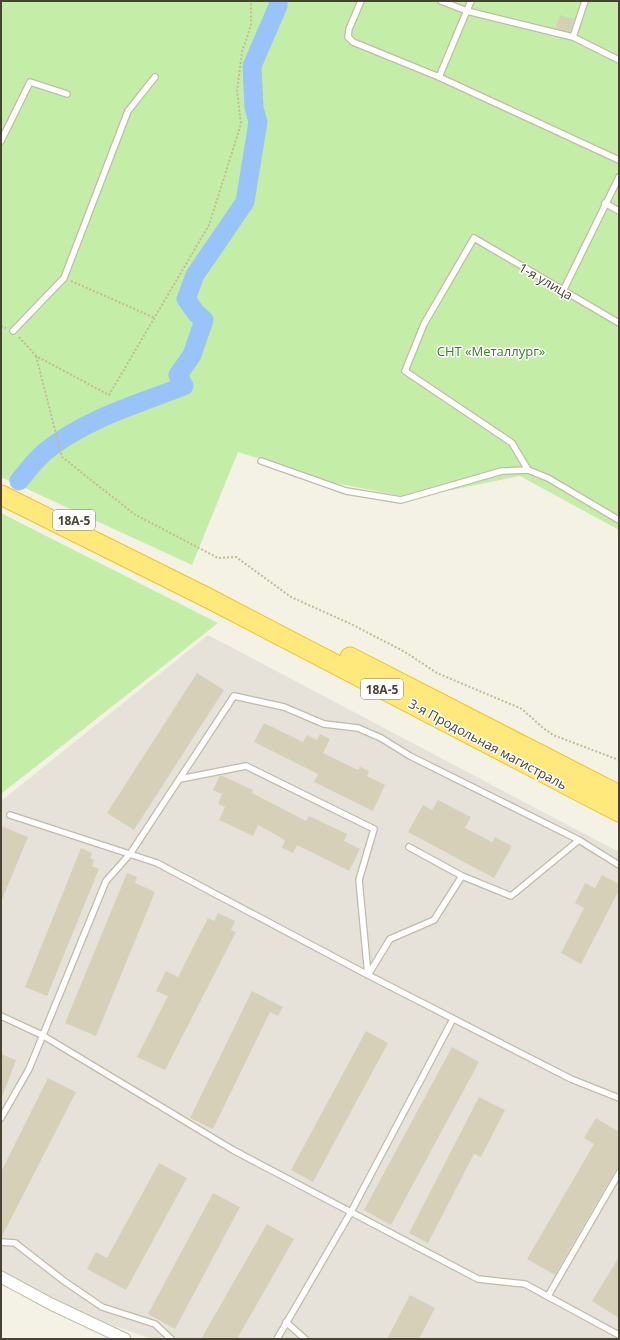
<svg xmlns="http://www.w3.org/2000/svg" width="620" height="1340" font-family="'Open Sans',sans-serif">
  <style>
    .industrial { fill: #e6e2d9 }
    .green { fill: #c4eea8 }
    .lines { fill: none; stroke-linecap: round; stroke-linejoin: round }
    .river { stroke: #99c4f9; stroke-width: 19 }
    .building { fill: #d7d0b8 }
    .service-casing { stroke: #c1bba6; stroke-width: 8 }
    .minor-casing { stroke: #c1bba6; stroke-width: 13 }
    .trunk-casing { stroke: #efc223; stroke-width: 21 }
    .path { stroke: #c4ba95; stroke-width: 2; stroke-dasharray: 2 2; stroke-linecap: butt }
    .service { stroke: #fff; stroke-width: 5.5 }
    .minor { stroke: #fff; stroke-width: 11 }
    .trunk { stroke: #ffe97c; stroke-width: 19 }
    .labels { text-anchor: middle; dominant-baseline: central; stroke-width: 3; stroke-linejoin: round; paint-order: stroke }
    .shield { fill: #fff; stroke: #7e7b70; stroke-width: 1 }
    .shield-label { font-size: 12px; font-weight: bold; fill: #474233 }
    .street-label { font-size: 13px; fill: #474233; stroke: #fff }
    .park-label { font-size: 13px; fill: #368020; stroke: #fff }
  </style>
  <rect width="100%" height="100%" fill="#f4f2e4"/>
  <path class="industrial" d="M208 635 619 852V1339H152L92 1318 1 1270V801Z"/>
  <path class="green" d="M1 1H619V530L520 476 412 498 335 483 238 452 192 565 1 477Z
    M1 513 218 623 1 794Z"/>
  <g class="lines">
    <path class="river" d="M19 481C27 471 36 459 46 451 85 419 138 404 184 386L178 375 192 355 204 320 196 313 186 299 195 275 245 202 258 122 254 108 252 66 278 6V1"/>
  </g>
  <path class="building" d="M560 15 574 19 570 32 556 28Z
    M197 673 224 690 134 830 107 813Z
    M264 723 303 742 307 735 317 740 320 734 330 739 323 753 358 770 360 767 369 771 367 776 385 785 373 811 314 782 318 774 254 742Z
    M220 775 253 790 252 793 306 821 309 816 347 834 344 841 360 849 349 871 297 845 293 853 282 848 285 840 258 825 253 836 219 820 225 807 218 804 222 794 213 790Z
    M438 800 471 817 465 828 492 842 495 837 512 846 494 878 408 832 423 805 432 810Z
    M1 826 28 837 1 902Z
    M81 848 92 853 90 858 94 860 92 866 99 869 47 996 25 987Z
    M127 873 137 877 135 883 155 892 96 1036 65 1023Z
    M602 875 619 884V890L581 964 561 953 584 908 575 903 585 883 595 888Z
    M218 913 235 921 231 930 236 932 165 1070 137 1057 168 996 156 991 166 971 178 977 208 918 214 921Z
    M252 991 283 1007 278 1016 270 1012 213 1129 190 1118Z
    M366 1031 388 1043 313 1182 291 1170Z
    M452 1047 479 1062 391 1225 364 1210Z
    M1 1054 16 1060 2 1097 1 1096Z
    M48 1078 76 1092 1 1238V1172Z
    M479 1097 505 1110 481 1157 474 1154 428 1243 409 1233Z
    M596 1118 619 1132V1168L615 1171 555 1275 527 1259 594 1144 584 1138Z
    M159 1163 187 1178 126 1290 87 1269 96 1252 107 1258Z
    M213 1193 240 1207 175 1329 148 1314Z
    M267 1224 294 1239 237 1339H201Z
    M619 1257V1318L592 1301Z
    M410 1295 435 1308 419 1339H387Z"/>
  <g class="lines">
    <g class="service-casing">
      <path id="service" d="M361 1 349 29 348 37 353 42 439 77 619 160
        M441 1 467 11 573 37 619 60
        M573 37 585 1
        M439 77 471 1
        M1 141 30 82 67 94
        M605 203 619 211
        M563 291 619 177
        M619 323 474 238 424 324 405 371 512 443 528 470 548 478 619 520
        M13 331 64 278 128 111 155 77
        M261 461 346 491 401 500 502 471 528 470
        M180 779 246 766 374 829 359 880 368 975
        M10 815 157 863 368 975 571 1079 619 1098
        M409 847 462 876 511 896 579 840
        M368 975 390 939 434 920 462 876
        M1 1016 42 1035 233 1150 478 1279 525 1284 619 1335
        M1 1118 29 1069 106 881 130 854 234 696 284 707 324 724 358 728 381 738 410 756 579 840 619 865
        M1 1242 15 1243 64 1281 102 1307 155 1324 171 1339
        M548 1296 619 1173
        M286 1322 305 1339
        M277 1339 351 1212 453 1019"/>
    </g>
    <g class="minor-casing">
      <path id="minor" d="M1 1277 51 1304 125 1339"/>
    </g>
    <g class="trunk-casing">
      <path id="trunk" d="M1 495 206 597 619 812
        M350 657 619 795"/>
    </g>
    <path class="path" d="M71 281 155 318
      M1 326 6 328
      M19 337 36 356 109 395 209 225 241 124 237 91 242 52 251 25V1
      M36 356 62 457 134 514 218 558 236 557 291 597 351 624 405 652 437 673 522 709 542 727 553 735 619 760"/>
    <use href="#service" class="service"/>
    <use href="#minor" class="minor"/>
    <use href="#trunk" class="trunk"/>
  </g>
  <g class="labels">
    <g class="shield">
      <rect x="53" y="510" width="42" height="20" rx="3"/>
      <rect x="361" y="679" width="42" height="20" rx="3"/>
    </g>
    <g class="shield-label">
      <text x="74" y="520">18А-5</text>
      <text x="382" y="689">18А-5</text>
    </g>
    <g class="street-label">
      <text transform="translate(546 281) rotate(30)">1-я улица</text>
      <text transform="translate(488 744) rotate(28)">3-я Продольная магистраль</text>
    </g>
    <g class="park-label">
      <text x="491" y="351">СНТ «Металлург»</text>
    </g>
  </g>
  <rect width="620" height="1340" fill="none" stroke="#474233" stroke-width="4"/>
</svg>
